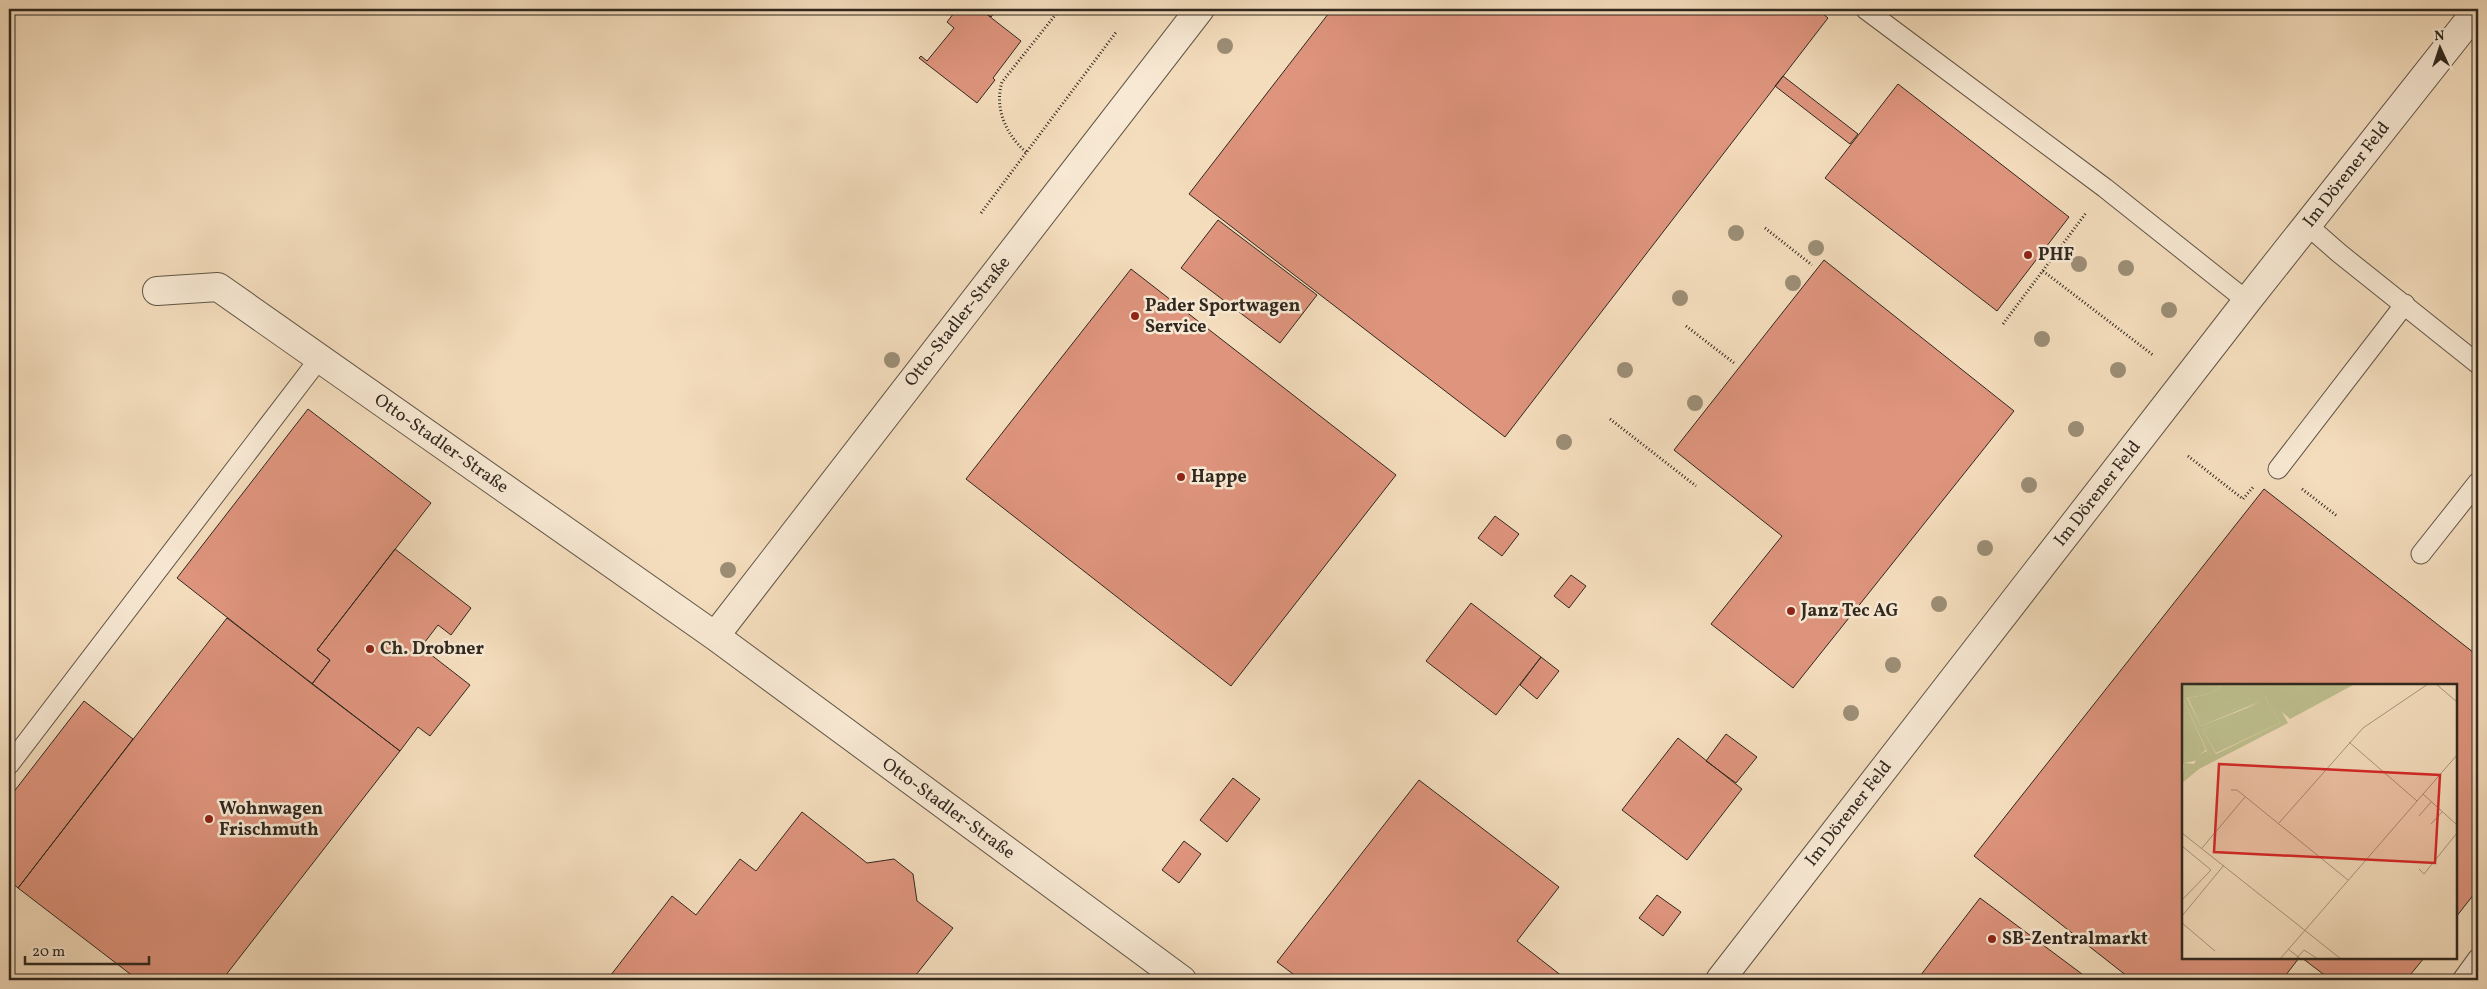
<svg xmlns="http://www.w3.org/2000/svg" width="2487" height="989" font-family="Vollkorn,serif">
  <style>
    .building { fill: #de947d; stroke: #30281f }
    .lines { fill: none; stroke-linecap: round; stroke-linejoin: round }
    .lane-casing { stroke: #615546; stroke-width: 21 }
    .street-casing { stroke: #615546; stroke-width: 30 }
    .path { stroke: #30281f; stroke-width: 3; stroke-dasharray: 1 2.5; stroke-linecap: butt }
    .lane { stroke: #f8e9d4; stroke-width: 19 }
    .street { stroke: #f8e9d4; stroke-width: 28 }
    .tree { fill: #9c8e76 }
    .poi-dot { fill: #8f2418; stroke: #f8e9d4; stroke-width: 2 }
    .labels { text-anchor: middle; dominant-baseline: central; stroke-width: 5; stroke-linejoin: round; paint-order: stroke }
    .street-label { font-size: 18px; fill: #30281f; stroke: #f8e9d4 }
    .poi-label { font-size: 18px; font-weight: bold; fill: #30281f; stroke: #f8e9d4; text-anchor: start }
    .inset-road { fill: none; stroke: #a6957e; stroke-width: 1 }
    .view { fill: #d62828; fill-opacity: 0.15; stroke: #d62828; stroke-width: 2.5 }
    .inset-edge { fill: none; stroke: #30281f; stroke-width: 2.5 }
  </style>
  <rect width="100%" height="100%" fill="#f4ddbd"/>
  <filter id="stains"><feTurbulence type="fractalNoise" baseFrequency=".004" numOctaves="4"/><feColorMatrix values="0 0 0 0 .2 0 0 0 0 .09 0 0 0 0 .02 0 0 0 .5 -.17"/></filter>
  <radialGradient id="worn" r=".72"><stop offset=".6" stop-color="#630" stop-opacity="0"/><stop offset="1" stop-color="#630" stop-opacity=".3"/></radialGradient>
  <path class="building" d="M957 9H980L1021 41 993 78 995 80 977 103 919 58 921 56 927 61 954 28 947 22Z
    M980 9H997L991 17Z
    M1332 9H1817L1828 18 1505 437 1189 194Z
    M1783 76 1858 134 1850 144 1775 86Z
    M1898 84 2069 217 1997 311 1825 178Z
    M1218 220 1317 295 1280 343 1181 268Z
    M1824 260 2014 411 1793 688 1711 624 1782 536 1674 450Z
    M1131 269 1396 475 1231 686 966 479Z
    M308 409 431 503 317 650 330 660 312 684 177 578Z
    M2264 489 2478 656V889L2456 917V685H2183V958H2299L2282 980H2132L1974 856Z
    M1495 516 1519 534 1502 556 1478 538Z
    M395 549 471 608 451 635 438 625 421 647 470 685 430 736 418 727 400 751 312 684 330 660 317 650Z
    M1571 575 1586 586 1569 608 1554 596Z
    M1471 603 1541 657 1496 715 1426 661Z
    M227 618 400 751 222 980H138L18 888Z
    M1541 657 1559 671 1537 699 1520 685Z
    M84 701 133 739 18 888 9 880V798Z
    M1726 734 1757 757 1736 783 1706 761Z
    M1678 738 1742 789 1687 860 1622 810Z
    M1233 778 1260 799 1227 842 1200 820Z
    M1419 780 1559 887 1517 941 1567 980H1301L1277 962Z
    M802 812 867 863 894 859 913 874 917 901 953 928 912 980H607L672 896 696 915 740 859 756 871Z
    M1184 841 1201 854 1179 883 1162 870Z
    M1657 895 1681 912 1663 936 1639 918Z
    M1980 898 2090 980H1917Z
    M2302 958H2424L2406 980H2331Z"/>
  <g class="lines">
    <g class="lane-casing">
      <path id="lane" d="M1865 9 2105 188 2247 301
        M2307 225 2339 253 2478 364
        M2278 469 2405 304
        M2421 554 2478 482
        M9 765 319 359
        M2462 980 2478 958"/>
    </g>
    <g class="street-casing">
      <path id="street" d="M157 291 218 287 715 636 1182 980
        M715 636 1200 9
        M1720 980 2247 301 2478 9"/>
    </g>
    <path class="path" d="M1026 152C1006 135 994 108 1002 82L1060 9
      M981 213 1117 31
      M1765 228 1812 265
      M2043 271 2153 355
      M2003 324 2086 213
      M1686 326 1734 363
      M1610 419 1696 486
      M2188 456 2243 499 2254 486
      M2302 489 2337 516"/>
    <use href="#lane" class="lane"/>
    <use href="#street" class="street"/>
  </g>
  <g class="tree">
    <circle cx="1225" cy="46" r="8"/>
    <circle cx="1736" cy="233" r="8"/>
    <circle cx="1816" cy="248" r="8"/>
    <circle cx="2079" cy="264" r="8"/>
    <circle cx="2126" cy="268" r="8"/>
    <circle cx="1793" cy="283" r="8"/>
    <circle cx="1680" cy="298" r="8"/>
    <circle cx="2169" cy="310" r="8"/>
    <circle cx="2042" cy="339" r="8"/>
    <circle cx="892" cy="360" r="8"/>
    <circle cx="1625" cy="370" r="8"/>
    <circle cx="2118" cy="370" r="8"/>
    <circle cx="1695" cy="403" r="8"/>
    <circle cx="2076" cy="429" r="8"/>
    <circle cx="1564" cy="442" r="8"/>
    <circle cx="2029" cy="485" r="8"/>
    <circle cx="1985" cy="548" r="8"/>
    <circle cx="728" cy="570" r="8"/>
    <circle cx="1939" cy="604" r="8"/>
    <circle cx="1893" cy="665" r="8"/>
    <circle cx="1851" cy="713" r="8"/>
  </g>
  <g class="poi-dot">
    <circle cx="2028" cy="255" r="5"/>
    <circle cx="1135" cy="316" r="5"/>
    <circle cx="1181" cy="477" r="5"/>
    <circle cx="1791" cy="611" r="5"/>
    <circle cx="370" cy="649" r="5"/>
    <circle cx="209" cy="819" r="5"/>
    <circle cx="1992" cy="939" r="5"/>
  </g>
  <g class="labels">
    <g class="street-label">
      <text transform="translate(2347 175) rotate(-52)">Im Dörener Feld</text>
      <text transform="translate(958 322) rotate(-52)">Otto-Stadler-Straße</text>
      <text transform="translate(441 444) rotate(35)">Otto-Stadler-Straße</text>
      <text transform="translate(2098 494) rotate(-52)">Im Dörener Feld</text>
      <text transform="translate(948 809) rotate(36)">Otto-Stadler-Straße</text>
      <text transform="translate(1849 814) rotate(-52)">Im Dörener Feld</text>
    </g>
    <g class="poi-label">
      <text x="2038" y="255">PHF</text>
      <text x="1145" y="306">Pader Sportwagen<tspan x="1145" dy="21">Service</tspan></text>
      <text x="1191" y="477">Happe</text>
      <text x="1801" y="611">Janz Tec AG</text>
      <text x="380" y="649">Ch. Drobner</text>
      <text x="219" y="809">Wohnwagen<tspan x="219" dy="21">Frischmuth</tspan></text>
      <text x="2002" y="939">SB-Zentralmarkt</text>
    </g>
  </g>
  <g transform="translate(2182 684)">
    <rect width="275" height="275" fill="#f4ddbd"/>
    <path d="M43 0H173L108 35 95 23 91 11H86L83 14 98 39 34 69 21 46 77 18 19 42 6 14 27 10ZM0 12 24 66 18 70 17 76 2 79 0 83Z" fill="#bfc08f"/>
    <path d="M0 0H43L27 10 5 14 19 42 78 19 21 46 34 70 98 39 83 14 86 11H91L106 39 17 85 0 99 2 79 12 80 18 70 25 67 0 12Z" fill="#bfc08f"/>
    <path class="inset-road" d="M254 0 275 18M167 58 235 117M49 106H55L166 196M241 110 275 141M237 132 249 118M97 139 181 44 246 0M249 140 260 128M0 149 159 275M0 162 29 186 0 216M20 164 63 113M237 185 242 190 275 149M0 232 42 181M0 239 33 267M106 265 119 275M98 275 275 71M114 275 122 266 136 275"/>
    <path class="view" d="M37 80 258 91 253 179 32 168Z"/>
    <rect width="275" height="275" class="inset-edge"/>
  </g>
  <rect width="2487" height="989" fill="none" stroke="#f4ddbd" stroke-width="30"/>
  <rect x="10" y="10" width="2467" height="969" fill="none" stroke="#30281f" stroke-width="2.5"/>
  <rect x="15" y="15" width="2457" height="959" fill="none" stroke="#30281f"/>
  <g transform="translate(2440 48) rotate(357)" stroke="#f8e9d4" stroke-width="4" paint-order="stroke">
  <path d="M0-4L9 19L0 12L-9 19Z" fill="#30281f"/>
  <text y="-8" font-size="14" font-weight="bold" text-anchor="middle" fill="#30281f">N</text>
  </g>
  <path d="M25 956v8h124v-8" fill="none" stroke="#30281f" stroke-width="2.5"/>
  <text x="32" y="956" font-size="15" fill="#30281f" stroke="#f8e9d4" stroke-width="4" paint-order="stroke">20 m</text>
  <rect width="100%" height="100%" filter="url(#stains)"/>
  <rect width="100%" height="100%" fill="url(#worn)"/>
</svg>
